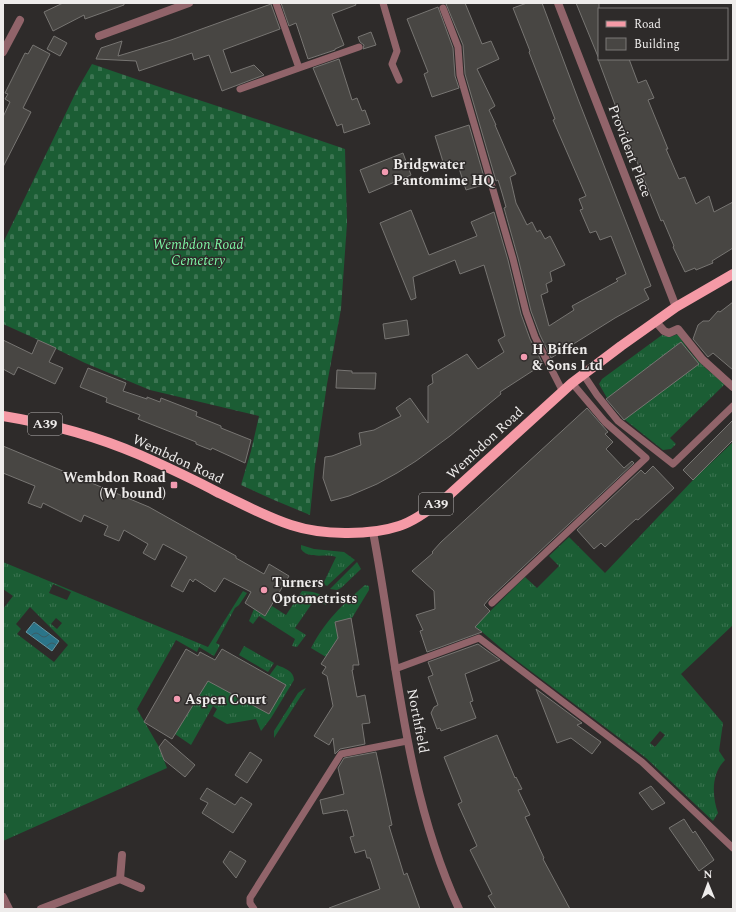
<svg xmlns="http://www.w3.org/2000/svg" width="736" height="912" font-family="Spectral,serif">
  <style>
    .grass { fill: url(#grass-tufts); fill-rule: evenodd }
    .cemetery { fill: url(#cemetery-stones) }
    .water { fill: url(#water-waves); stroke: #6699a6 }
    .building { fill: #484643; stroke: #777572 }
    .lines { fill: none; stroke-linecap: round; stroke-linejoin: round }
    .service { stroke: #91646a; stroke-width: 7 }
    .pedestrian { stroke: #91646a; stroke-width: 8 }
    .minor { stroke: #91646a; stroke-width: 8 }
    .primary { stroke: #f59aa6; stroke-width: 10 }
    .poi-dot { fill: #f29ab0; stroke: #2e2b2a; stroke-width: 1.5 }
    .labels { text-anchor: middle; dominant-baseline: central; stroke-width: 3; stroke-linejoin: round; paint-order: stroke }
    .shield { fill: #2e2b2a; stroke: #b4b2b1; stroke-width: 1 }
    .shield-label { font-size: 13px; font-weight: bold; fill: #eeeceb }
    .street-label { font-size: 14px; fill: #eeeceb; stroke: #2e2b2a }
    .poi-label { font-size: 14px; font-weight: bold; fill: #eeeceb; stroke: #2e2b2a; text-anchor: start }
    .park-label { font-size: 14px; font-style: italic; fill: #7cf5a3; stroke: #2e2b2a }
  </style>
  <defs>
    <pattern id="grass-tufts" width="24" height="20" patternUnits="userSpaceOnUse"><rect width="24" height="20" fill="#1b5d34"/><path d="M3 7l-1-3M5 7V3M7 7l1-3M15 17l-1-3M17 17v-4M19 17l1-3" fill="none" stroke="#3c7452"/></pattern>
    <pattern id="cemetery-stones" width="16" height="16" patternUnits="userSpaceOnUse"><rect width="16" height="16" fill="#1b5d34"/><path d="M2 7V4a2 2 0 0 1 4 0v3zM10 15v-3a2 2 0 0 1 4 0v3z" fill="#3c7452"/></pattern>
    <pattern id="water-waves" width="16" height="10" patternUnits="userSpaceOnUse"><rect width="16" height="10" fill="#2b7589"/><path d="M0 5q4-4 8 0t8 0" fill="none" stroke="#3a5c64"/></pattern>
  </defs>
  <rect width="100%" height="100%" fill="#2e2b2a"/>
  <path class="grass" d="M678 334C690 356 706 369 725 384L670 438 676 444 671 449 663 450 624 419 607 398 599 384 602 379 662 335 670 337Z
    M733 442V625L681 674 723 723 719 751 725 760C711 774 712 796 718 813L713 821 646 758 508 654 475 626 525 577 537 588 559 566 549 556 569 537 605 573 693 480ZM660 731 665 735 655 747 650 743Z
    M301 545 314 549 344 552 355 560 327 586 325 585 324 582 336 557C326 553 308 560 301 549Z
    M3 562 208 647 243 591 247 593 239 605 235 608 216 643 220 645 214 656 199 647 197 652 176 640 137 709 159 747 167 768 3 841V609L13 596 3 589ZM53 584 71 592 67 600 49 593ZM30 607 68 645 54 662 17 634 21 629 16 624ZM56 618 62 623 57 629 51 624Z
    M357 562 361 569 341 588 337 590 330 589Z
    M365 585 369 586V590L352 618 335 622 338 638 326 657 311 648C326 620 341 606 365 585Z
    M302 591C312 592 320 591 326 601V605L315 599 295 628 306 635 297 647 292 646 295 639 259 616 253 624 249 621 254 609 265 616 272 606 286 615Z
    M244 646 274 663 268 672 239 655Z
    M277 665C284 668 294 671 294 680L271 718 261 731 256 719 227 724 213 716 217 709 213 706 191 745 175 734 208 681 269 713V676Z
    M306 688 274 738V731L298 693 302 690Z"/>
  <path class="cemetery" d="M92 64C176 93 261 120 345 149L347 223 341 309 327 384 315 465 310 515 274 500 241 485 251 451 259 416 150 390 85 363 34 338 3 324V243L78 88Z"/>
  <path class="water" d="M34 622 59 641 52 651 26 632Z"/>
  <path class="building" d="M63 3H124V5L85 19 84 15 53 31 44 12Z
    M281 3H355L356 5 332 14 344 45 335 49V50L308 59 296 23 289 26Z
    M448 3H465L482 44 491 41 499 59 477 69 495 106 489 110 496 125H495L516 174 510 177 516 203 527 225 532 222 537 232 540 230 545 239 550 236 565 265 550 272 552 281 546 284 548 292 541 295 549 326 574 310 572 306 618 281 616 279 626 274 611 236 600 240 596 231 590 233 580 210 583 209 579 199 586 196 553 120 555 119 529 52 530 51 513 8 527 3H542L578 99 651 286 644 289 649 299 615 318 551 358 540 335 531 311 518 258 504 208 506 207 502 193 498 180 496 181 465 74 463 45 446 4Z
    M576 3H599V59Z
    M271 4 280 29 223 50 231 73 254 65 264 75 222 91 209 55 194 60 192 53 139 71 136 61 96 59 101 48 122 41 118 56 171 40Z
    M438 7 453 48 455 76 459 88 432 97 424 74 428 72 407 19Z
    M371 32 376 45 363 49 364 45 360 42 358 37Z
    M54 36 67 43 60 56 47 49Z
    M33 45 50 54 23 108 31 112 3 167V117L10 102 5 99 8 94 5 93 25 53 28 54Z
    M339 59 352 100 357 98 362 111 365 110 370 124 344 133 342 124 337 126 313 68Z
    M598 59H629L638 83 646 80 654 98 648 100 668 149H666L679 179 685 177 696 204 709 196 714 212 733 202V248L712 261 713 263 696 270 695 268 685 272 673 247 674 246 663 220 661 221 627 137Z
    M469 125 486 184 466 190 457 162 444 165 435 136Z
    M403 153 411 175 369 193 360 170Z
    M411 210 429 255 477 236 471 222 494 212 508 260 521 314 530 339 542 362 535 365 537 368 500 392 501 394 450 436 416 461 397 473 377 484 349 496 331 501 323 478 325 457 332 456 361 445 359 433 374 430 401 416 396 408 410 398 428 423V386L433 383 432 375 467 354 478 369 504 352 498 340 505 336 484 265 460 274 455 260 413 277 416 298 411 300 380 223Z
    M733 302V370L713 353 708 357 693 339 698 325 703 321H709L718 311 720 312Z
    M407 320 409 335 385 339 383 324Z
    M3 340 32 354 38 340 56 348 49 362 63 368 55 384 18 367 14 375 3 369Z
    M681 342 699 364 624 420 606 399Z
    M88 368 126 383 123 391 147 399V397L160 402 161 398 197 412 196 416 221 426V428L251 440 245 463 212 448 211 450 196 444V442L138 419 140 415 106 402 107 398 80 387Z
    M337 370 352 371V373H376L375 389 336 388Z
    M587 408 608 432 605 434 613 442 606 449 624 468 632 461 634 463 489 599 484 605 490 611 475 627 482 632 427 652 420 631 423 630 416 615 435 609 434 591 412 571 433 553 432 552 441 542Z
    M733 420V440L693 480 683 470Z
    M3 446 149 507 236 556V558L264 574 269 564 289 576 265 616 245 603 251 592 224 578 215 592 195 579 193 582 190 579 183 592 171 586 187 557 163 544 155 560 143 553 148 544 124 530 119 541 104 535 108 526 84 515 81 522 43 503 41 508 28 503 35 486 3 473Z
    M653 466 674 488 638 520 636 519 605 547 601 543 594 549 577 530 641 470 645 474Z
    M351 618 359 665H353V670H352L357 697 365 695 370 723 362 724 365 744 340 749 335 754 333 738 329 745 314 736 333 706 327 676 322 673 326 667 321 664 338 638 335 622Z
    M478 644 500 660 465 674 473 701 470 702 476 718 441 731 440 728 437 729 431 713 434 707 438 705 428 677 433 675 428 662Z
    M186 649 198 656 200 652 215 660 222 649 286 685 269 714 208 681 172 739 144 722Z
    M536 689 582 723 577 725 601 742 592 754 571 738 557 743Z
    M497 735 515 778 516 777 522 789 518 790 530 815 525 817 544 858 543 859 570 909H496L488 896 492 894 470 850 477 846 458 804 462 802 444 757Z
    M165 739 195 765 185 777 164 760 159 747Z
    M250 752 262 760 247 783 235 775Z
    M376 752 392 825 389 826 404 875 407 873 420 909H329V908L380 889 370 858H367L365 850 355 853 350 837 354 836 347 810 344 811V810L323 814 320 800 344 794 338 768 344 758Z
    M651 786 665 803 652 810 639 793Z
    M207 788 235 805 241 797 252 804 233 833 202 813 208 803 200 799Z
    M684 819 693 833 695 831 714 860 699 871 669 828Z
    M230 851 246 861 236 878 223 862Z"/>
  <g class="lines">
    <path class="service" d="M383 3 397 51 392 64 399 80
      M443 8 458 47 460 75 513 259 526 312 535 337 562 390
      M299 68 359 47
      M240 89 299 68 276 3
      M583 374 597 395 618 421 673 464 733 406
      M492 603 646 458 605 422 572 383
      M395 669 479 638 642 762 733 848
      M254 909 250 903V898L341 754 407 741"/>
    <path class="pedestrian" d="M656 322 664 331 669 333 678 329 702 359 733 387"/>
    <path class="minor" d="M558 3 676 307
      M99 36 189 3
      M3 52 20 20
      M373 532C397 658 404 790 459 909
      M120 879 122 855
      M3 897 9 909
      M41 909 120 879 141 888"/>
    <path class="primary" d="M3 416C52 424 94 435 140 455 167 467 193 479 219 493 243 504 266 517 291 525 321 535 369 536 399 526 417 520 432 507 448 496L572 383 621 346 676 307 733 274"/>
  </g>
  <g class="poi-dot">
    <circle cx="385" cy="172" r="4"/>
    <circle cx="524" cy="357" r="4"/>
    <rect x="170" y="481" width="8" height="8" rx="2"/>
    <circle cx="264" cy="590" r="4"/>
    <circle cx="177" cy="699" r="4"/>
  </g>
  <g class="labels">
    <g class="shield">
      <rect x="28" y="413" width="34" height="22" rx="3"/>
      <rect x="419" y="493" width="34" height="22" rx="3"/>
    </g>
    <g class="shield-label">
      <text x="45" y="424">A39</text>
      <text x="436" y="504">A39</text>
    </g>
    <g class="street-label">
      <text transform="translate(630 151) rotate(69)">Provident Place</text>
      <text transform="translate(485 443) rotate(-43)">Wembdon Road</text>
      <text transform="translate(178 459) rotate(25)">Wembdon Road</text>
      <text transform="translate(418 721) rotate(79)">Northfield</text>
    </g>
    <g class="poi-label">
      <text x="393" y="164">Bridgwater<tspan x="393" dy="16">Pantomime HQ</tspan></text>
      <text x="532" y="349">H Biffen<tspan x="532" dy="16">&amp; Sons Ltd</tspan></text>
      <text x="166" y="477" text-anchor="end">Wembdon Road<tspan x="166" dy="16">(W bound)</tspan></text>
      <text x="272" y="582">Turners<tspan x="272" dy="16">Optometrists</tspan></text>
      <text x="185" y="699">Aspen Court</text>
    </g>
    <g class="park-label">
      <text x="198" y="244">Wembdon Road<tspan x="198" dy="16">Cemetery</tspan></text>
    </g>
  </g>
  <rect width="736" height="912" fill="none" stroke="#eeeceb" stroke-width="8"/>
  <rect x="598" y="8" width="130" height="52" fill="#2e2b2a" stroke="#7b7877"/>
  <rect x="606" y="21" width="20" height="6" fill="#f59aa6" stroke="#7b7877"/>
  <text x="634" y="28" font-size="12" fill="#eeeceb">Road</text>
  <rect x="606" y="38" width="20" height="12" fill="#484643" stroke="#7b7877"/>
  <text x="634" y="48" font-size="12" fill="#eeeceb">Building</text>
  <g transform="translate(708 884) rotate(359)" stroke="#2e2b2a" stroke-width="3" paint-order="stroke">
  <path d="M0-3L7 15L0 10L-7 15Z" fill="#eeeceb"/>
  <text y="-6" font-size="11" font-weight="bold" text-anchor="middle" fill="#eeeceb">N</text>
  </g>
</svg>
